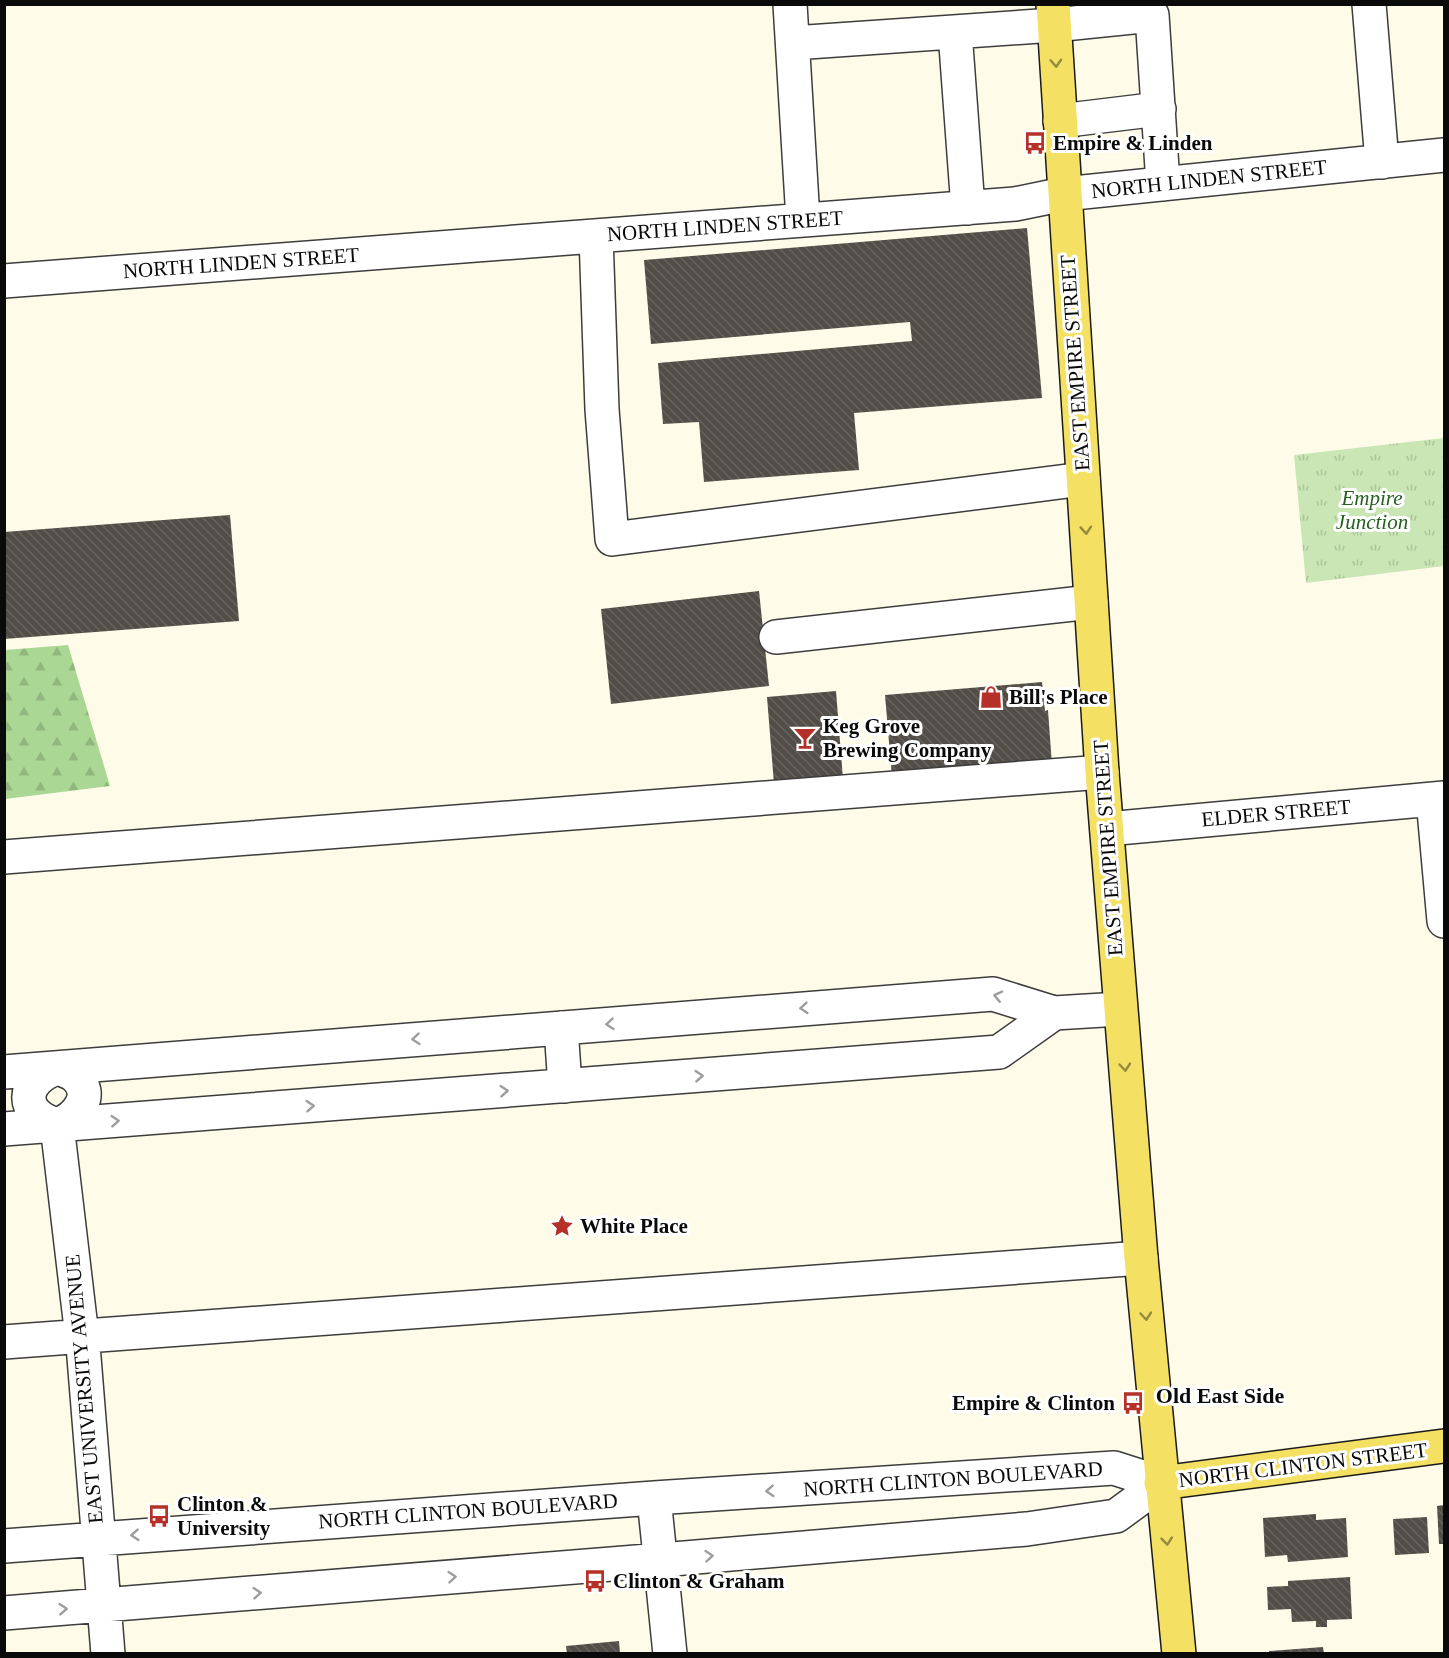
<svg xmlns="http://www.w3.org/2000/svg" width="1449" height="1658" font-family="'Times New Roman',serif">
  <style>
    .forest { fill: url(#forest-firs) }
    .park { fill: url(#park-tufts) }
    .building { fill: url(#building-back-hatch) }
    .lines { fill: none; stroke-linecap: round; stroke-linejoin: round }
    .minor-casing { stroke: #3d3d3d; stroke-width: 36 }
    .major-casing { stroke: #1b1b1b; stroke-width: 36 }
    .minor { stroke: #fff; stroke-width: 33 }
    .major { stroke: #f4e063; stroke-width: 33 }
    .oneway { stroke: #968a3f }
    .oneway2 { stroke: #9d9d9d }
    .labels { text-anchor: middle; dominant-baseline: central; stroke-width: 6; stroke-linejoin: round; paint-order: stroke }
    .poi-label { font-size: 21px; font-weight: bold; fill: #0a0a0a; stroke: #fff; text-anchor: start }
    .street-label { font-size: 21px; fill: #0a0a0a; stroke: #fff }
    .park-label { font-size: 21px; font-style: italic; fill: #255f1e; stroke: #fff }
    .neighbourhood-label { font-size: 22px; font-weight: bold; fill: #0a0a0a; stroke: #fff }
  </style>
  <defs>
    <pattern id="forest-firs" width="22" height="20" patternUnits="userSpaceOnUse" patternTransform="scale(1.5)"><rect width="22" height="20" fill="#abd794"/><path d="M5 1l3.5 6h-7zM16 11l3.5 6h-7z" fill="#92b77e"/></pattern>
    <pattern id="park-tufts" width="24" height="20" patternUnits="userSpaceOnUse" patternTransform="scale(1.5)"><rect width="24" height="20" fill="#c9e6b4"/><path d="M3 7l-1-3M5 7V3M7 7l1-3M15 17l-1-3M17 17v-4M19 17l1-3" fill="none" stroke="#abc499"/></pattern>
    <pattern id="building-back-hatch" width="6" height="6" patternUnits="userSpaceOnUse" patternTransform="scale(1.5)"><rect width="6" height="6" fill="#524d47"/><path d="M-1 5l2 2M0 0l6 6M5-1l2 2" fill="none" stroke="#66625d"/></pattern>
  </defs>
  <rect width="100%" height="100%" fill="#fefce8"/>
  <path class="forest" d="M68 645 110 786 5 799V650Z"/>
  <path class="park" d="M1444 438V566L1306 583 1294 455Z"/>
  <path class="building" d="M1027 228 1042 398 854 413 859 470 704 482 699 422 663 424 658 363 912 341 910 322 651 344 644 260Z
    M230 515 239 621 4 639V532Z
    M759 591 769 686 611 704 601 609Z
    M1042 682 1045 711 1048 710 1052 765 892 777 885 695Z
    M836 691 843 779 774 784 767 697Z
    M1444 1505V1544H1439L1437 1506Z
    M1316 1514V1520L1346 1518 1348 1557 1288 1562 1287 1555 1265 1557 1263 1518Z
    M1427 1517 1429 1553 1395 1555 1393 1519Z
    M1350 1577 1352 1619 1327 1620V1627H1316V1621L1292 1622 1291 1609 1268 1610 1267 1587 1288 1586V1581Z
    M619 1641 620 1654H567L566 1646Z
    M1323 1647 1324 1654H1269V1651Z"/>
  <g class="lines">
    <g class="minor-casing">
      <path id="minor" d="M790 4 803 220
        M1369 4 1382 162
        M955 32 968 208
        M793 43 1054 25 1152 15 1163 184
        M1060 121 1159 109
        M596 236 602 409 612 539 1083 479
        M4 281 1015 204 1064 194 1444 155
        M776 637 1091 602
        M1433 799 1444 921
        M1107 829 1444 798
        M4 857 1102 772
        M561 1028 565 1086
        M57 1068C63 1070 70 1072 75 1076 96 1095 77 1118 57 1125 18 1114 21 1080 57 1068Z
        M4 1072 993 994 1054 1013 1120 1009
        M57 1125 83 1345 108 1654
        M4 1129 999 1052 1054 1013
        M4 1342 1141 1258
        M654 1498 670 1654
        M4 1546 654 1498 1114 1468 1161 1483
        M4 1613 661 1560 1027 1529 1116 1516 1161 1483"/>
    </g>
    <g class="major-casing">
      <path id="major" d="M1053 4 1102 772 1141 1258 1179 1654
        M1161 1483 1444 1446"/>
    </g>
    <use href="#minor" class="minor"/>
    <use href="#major" class="major"/>
  </g>
  <defs><path id="oneway-chevron" d="M-2-3.5L2.5 0L-2 3.5" fill="none" stroke-width="1.6" stroke-linecap="round" stroke-linejoin="round" transform="scale(1.5)"/></defs>
  <g class="oneway">
    <use href="#oneway-chevron" transform="translate(1056 63) rotate(87)"/>
    <use href="#oneway-chevron" transform="translate(1086 530) rotate(86)"/>
    <use href="#oneway-chevron" transform="translate(1125 1067) rotate(85)"/>
    <use href="#oneway-chevron" transform="translate(1146 1316) rotate(85)"/>
    <use href="#oneway-chevron" transform="translate(1167 1541) rotate(84)"/>
  </g>
  <g class="oneway2">
    <use href="#oneway-chevron" transform="translate(998 996) rotate(-167)"/>
    <use href="#oneway-chevron" transform="translate(804 1008) rotate(175)"/>
    <use href="#oneway-chevron" transform="translate(610 1024) rotate(175)"/>
    <use href="#oneway-chevron" transform="translate(416 1039) rotate(175)"/>
    <use href="#oneway-chevron" transform="translate(699 1076) rotate(-4)"/>
    <use href="#oneway-chevron" transform="translate(504 1091) rotate(-4)"/>
    <use href="#oneway-chevron" transform="translate(310 1106) rotate(-4)"/>
    <use href="#oneway-chevron" transform="translate(115 1121) rotate(-4)"/>
    <use href="#oneway-chevron" transform="translate(770 1491) rotate(176)"/>
    <use href="#oneway-chevron" transform="translate(135 1535) rotate(176)"/>
    <use href="#oneway-chevron" transform="translate(709 1556) rotate(-5)"/>
    <use href="#oneway-chevron" transform="translate(452 1577) rotate(-5)"/>
    <use href="#oneway-chevron" transform="translate(257 1593) rotate(-5)"/>
    <use href="#oneway-chevron" transform="translate(63 1609) rotate(-4)"/>
  </g>
  <defs>
    <g id="bus-bare" transform="scale(1.8)"><path d="M-5-6H5V4H4V6H2V4H-2V6H-4V4H-5ZM-3.5-4V0h7V-4ZM-3.5 1.2v1.5H-2V1.2ZM2 1.2v1.5H3.5V1.2Z" fill="#b53028" stroke="#fff" stroke-width="2.5" paint-order="stroke"/></g>
    <g id="shop-bare" transform="scale(1.8)"><path d="M-5-2.5h2.3a2.7 3.5 0 0 1 5.4 0H5L5.5 6h-11ZM-1.5-2.5h3a1.5 2.3 0 0 0-3 0Z" fill="#b53028" stroke="#fff" stroke-width="2.5" paint-order="stroke"/></g>
    <g id="bar-bare" transform="scale(1.8)"><path d="M-6-5H6L.8 .8V4.5H3.5V6h-7V4.5H-.8V.8Z" fill="#b53028" stroke="#fff" stroke-width="2.5" paint-order="stroke"/></g>
    <g id="sight-bare" transform="scale(1.8)"><path d="M0-6L1.8-2.2L6-1.7L2.9 1.2L3.7 5.4L0 3.3L-3.7 5.4L-2.9 1.2L-6-1.7L-1.8-2.2Z" fill="#b53028" stroke="#fff" stroke-width="2.5" paint-order="stroke"/></g>
  </defs>
  <g fill-rule="evenodd">
    <use href="#bus-bare" x="1035" y="143"/>
    <use href="#shop-bare" x="991" y="697"/>
    <use href="#bar-bare" x="805" y="738"/>
    <use href="#sight-bare" x="562" y="1226"/>
    <use href="#bus-bare" x="1133" y="1403"/>
    <use href="#bus-bare" x="159" y="1516"/>
    <use href="#bus-bare" x="595" y="1581"/>
  </g>
  <g class="labels">
    <g class="poi-label">
      <text x="1053" y="143">Empire &amp; Linden</text>
      <text x="1009" y="697">Bill's Place</text>
      <text x="823" y="726">Keg Grove<tspan x="823" dy="24">Brewing Company</tspan></text>
      <text x="580" y="1226">White Place</text>
      <text x="1115" y="1403" text-anchor="end">Empire &amp; Clinton</text>
      <text x="177" y="1504">Clinton &amp;<tspan x="177" dy="24">University</tspan></text>
      <text x="613" y="1581">Clinton &amp; Graham</text>
    </g>
    <g class="street-label">
      <text transform="translate(1209 179) rotate(-6)">NORTH LINDEN STREET</text>
      <text transform="translate(725 226) rotate(-4)">NORTH LINDEN STREET</text>
      <text transform="translate(241 263) rotate(-4)">NORTH LINDEN STREET</text>
      <text transform="translate(1075 363) rotate(-94)">EAST EMPIRE STREET</text>
      <text transform="translate(1276 813) rotate(-5)">ELDER STREET</text>
      <text transform="translate(1108 848) rotate(-94)">EAST EMPIRE STREET</text>
      <text transform="translate(84 1389) rotate(-95)">EAST UNIVERSITY AVENUE</text>
      <text transform="translate(1303 1465) rotate(-7)">NORTH CLINTON STREET</text>
      <text transform="translate(953 1479) rotate(-4)">NORTH CLINTON BOULEVARD</text>
      <text transform="translate(468 1511) rotate(-4)">NORTH CLINTON BOULEVARD</text>
    </g>
    <g class="park-label">
      <text x="1372" y="498">Empire<tspan x="1372" dy="24">Junction</tspan></text>
    </g>
    <g class="neighbourhood-label">
      <text x="1220" y="1395">Old East Side</text>
    </g>
  </g>
  <rect width="1449" height="1658" fill="none" stroke="#0a0a0a" stroke-width="12"/>
</svg>
